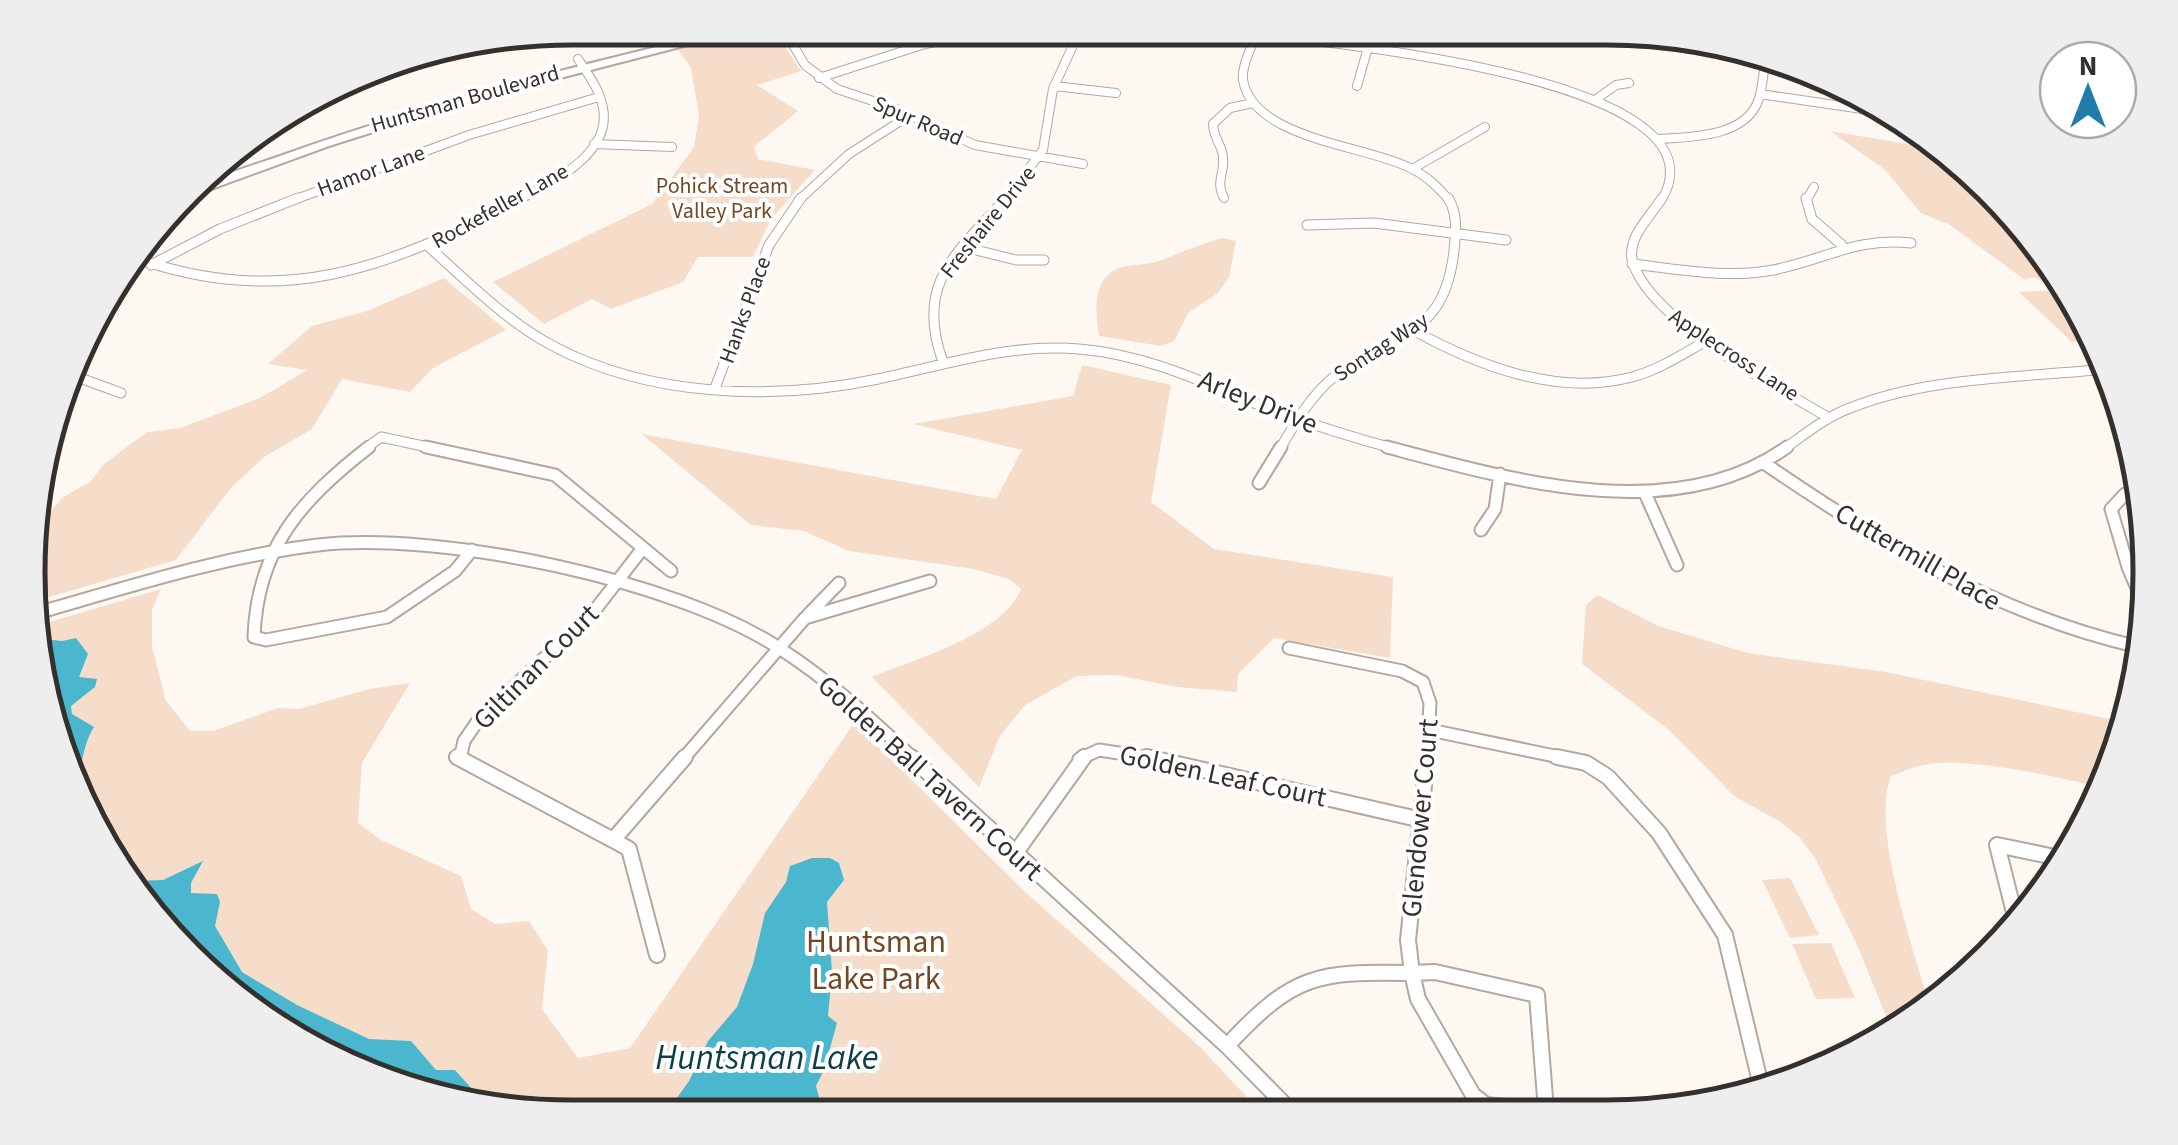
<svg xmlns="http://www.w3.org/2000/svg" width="2178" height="1145" font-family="'Source Sans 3',sans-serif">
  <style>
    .green { fill: #f6ddca }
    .water { fill: #4bb7ce }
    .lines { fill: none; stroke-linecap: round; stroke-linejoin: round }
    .minor-far3-casing { stroke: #b2a8a0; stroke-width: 10 }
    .minor-far2-casing { stroke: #b2a8a0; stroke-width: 11 }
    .minor-far1-casing { stroke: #b2a8a0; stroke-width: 15 }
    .minor-casing { stroke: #b2a8a0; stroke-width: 18 }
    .tertiary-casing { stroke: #b2a8a0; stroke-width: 4 }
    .minor-far3 { stroke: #fff; stroke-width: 8 }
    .minor-far2 { stroke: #fff; stroke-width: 9 }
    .minor-far1 { stroke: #fff; stroke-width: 11 }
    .minor { stroke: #fff; stroke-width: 14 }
    .tertiary { fill: #fff; fill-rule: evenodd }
    .labels { text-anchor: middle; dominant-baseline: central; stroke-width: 8; stroke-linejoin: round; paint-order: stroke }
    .far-street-label { font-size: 22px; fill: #34302d; stroke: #fff }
    .far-park-label { font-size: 22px; fill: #734821; stroke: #fff }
    .street-label { font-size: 28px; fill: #34302d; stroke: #fff }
    .near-park-label { font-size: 32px; fill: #734821; stroke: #fff }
    .near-water-label { font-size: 35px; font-style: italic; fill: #0e3f49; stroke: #fff }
    .rim { fill: none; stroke: #34302d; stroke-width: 5 }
  </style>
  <rect width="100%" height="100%" fill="#fef8f3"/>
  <path class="green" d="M762 28 774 30 801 71 757 85 798 111 754 147 758 159 815 170 771 219 753 257H698L683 282 611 309 592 299 544 324 493 282 652 204 694 147 699 117 691 68 678 49Z
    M1830 131 1931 148 2016 214 2058 287 2033 277 2025 280 1950 225 1921 213 1884 169Z
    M1222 238 1236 241 1229 277 1218 293 1188 313 1174 341 1161 346 1099 336C1096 315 1091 282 1115 270 1128 263 1147 266 1162 260 1182 252 1201 244 1222 238Z
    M444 278 506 330 433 368 410 392 342 379 312 429 264 457 230 489 176 560 29 603 37 527 63 497 90 482 104 464 147 432 180 428 260 398 307 370 268 364 312 326 367 311Z
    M2060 290 2089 341 2072 342 2019 292Z
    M1082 365 1171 385 1151 502 1214 549 1393 577 1390 658 1274 638 1238 674 1237 692 1177 687 1116 675 1077 676 1025 705 1000 736 979 787 872 677C917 658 1001 636 1021 589L1009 579 974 569 849 551 804 531 751 525 642 434 996 499 1022 450 913 424 1073 396Z
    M161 589 152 610V647L166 701 190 731H213L278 708 299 709 369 689 410 683 362 763 358 823 381 840 461 876 471 909 495 924 529 921 548 951 542 1009 578 1058 630 1048 854 723 1023 890 1199 1046 1263 1114 537 1116 331 1061 187 957 69 782 33 627Z
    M1598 595 1658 626 1748 653 1886 672 2119 721 2101 787C2053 777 1977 758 1929 764 1916 765 1903 772 1891 776 1870 830 1915 951 1930 1009L1892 1031 1858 947 1815 858 1800 838 1779 821 1734 796 1669 730 1582 664 1586 605Z
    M1790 878 1819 935 1790 938 1762 880Z
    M1831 943 1855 998 1816 999 1792 944Z"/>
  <path class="water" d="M76 638 88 654 79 677 97 679 95 687 71 706 72 714 94 727C82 745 84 766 73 784L83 802 69 782 37 643 43 639 62 641Z
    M812 858H830L839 863 844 880 827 902 832 972 828 1016 837 1023 824 1070 816 1086 824 1115 664 1116 689 1081 708 1041 737 1007 753 964 765 913 786 882 790 866Z
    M203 861 191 883V893L217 894 220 902 215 926 242 972 297 1005 369 1039 411 1041 436 1070H455L473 1090 522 1112 331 1061 187 957 135 881 163 880Z"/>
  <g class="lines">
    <g class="minor-far3-casing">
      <path id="minor-far3" d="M783 28 805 65 837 89 894 108 975 145 1083 164
        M1186 28C1254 35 1743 68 1661 201
        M1258 28C1254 44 1241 64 1243 80 1253 139 1364 145 1408 167 1426 175 1437 186 1450 201
        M819 78 925 44 1008 28
        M343 85 463 46
        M1054 86 1116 93
        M1357 86 1367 51
        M1760 94 1883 112
        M1595 100 1616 85 1629 83
        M1659 139C1691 137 1745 137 1758 101 1763 89 1762 75 1766 62
        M594 144 672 147
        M1414 168 1485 127
        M1224 198C1215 181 1225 174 1223 157 1222 145 1213 137 1213 124L1230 108 1253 103
        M291 201 469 135 599 97
        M517 201C550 183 612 155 603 108 600 90 588 74 578 59
        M798 201 849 154 910 115
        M1004 201 1043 150 1053 89 1081 28
        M1806 201 1814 187"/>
    </g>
    <g class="minor-far2-casing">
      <path id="minor-far2" d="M1662 198C1651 216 1628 236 1632 259 1645 318 1779 388 1829 418
        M1806 198 1812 219 1842 245
        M1307 225 1374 223 1506 240
        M429 247C468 282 506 321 553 346 649 397 773 401 878 379 945 365 1010 343 1079 349 1143 354 1201 381 1259 405 1304 422 1350 437 1396 449
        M964 247 1016 260H1044
        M132 257C283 310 387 269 522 198
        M1632 264C1678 269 1727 279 1773 270 1825 260 1855 237 1911 243
        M151 265 220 229 298 198
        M1411 329C1476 365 1556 397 1632 377 1659 370 1684 353 1708 340
        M943 362C914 283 957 253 1006 198
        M72 375 121 393
        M715 388 769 245 801 198
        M65 390 82 379
        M365 449 381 437 437 449
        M1280 449C1295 423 1311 395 1335 376 1393 330 1445 340 1454 250 1456 232 1458 214 1448 198
        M1784 449C1805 434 1826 417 1850 408 1930 376 2021 378 2105 369"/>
    </g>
    <g class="minor-far1-casing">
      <path id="minor-far1" d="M369 447C301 500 257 548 254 637L266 640 387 617 455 571 472 550
        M426 447 555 475 671 571
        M1387 447C1511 480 1674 528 1787 447
        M1764 463C1882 544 1998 615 2139 647
        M1259 483 1281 447
        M1645 493 1677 565
        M2125 494 2111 509 2128 567 2148 614
        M1481 530 1495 509 1500 474
        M30 615C125 588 219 557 318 545 441 531 675 580 779 648 829 680 871 719 914 759
        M808 615 839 583
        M1289 648 1402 671 1423 682 1430 703 1427 759
        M1430 730 1569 759
        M460 759 464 741 477 722 595 610 643 548
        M683 759 805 618 930 581
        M1079 759 1099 750 1158 759"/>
    </g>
    <g class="minor-casing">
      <path id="minor" d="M457 757 613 840
        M911 757 1227 1046 1294 1114
        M1147 757 1422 820
        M1557 757 1586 763 1608 777 1659 833 1725 935 1762 1090
        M1014 855 1084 757
        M2018 928 1997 845 2064 859
        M657 955 629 849 613 840 685 757
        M1435 972 1537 995 1546 1111 1486 1105 1473 1095 1418 999 1412 973Z
        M1227 1046C1293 974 1318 971 1412 973L1408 940 1427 757"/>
    </g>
    <g class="tertiary-casing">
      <path id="tertiary" d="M738 28H753L468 102 329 146 187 198C206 177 256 165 283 155 432 102 584 63 738 28Z"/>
    </g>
    <use href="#minor-far3" class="minor-far3"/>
    <use href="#minor-far2" class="minor-far2"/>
    <use href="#minor-far1" class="minor-far1"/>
    <use href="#minor" class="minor"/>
    <use href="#tertiary" class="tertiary"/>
  </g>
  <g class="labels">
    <g class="far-street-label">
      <text transform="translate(465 99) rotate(-16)">Huntsman Boulevard</text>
      <text transform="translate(918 121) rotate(23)">Spur Road</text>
      <text transform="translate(371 171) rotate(-20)">Hamor Lane</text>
      <text transform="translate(500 206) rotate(-29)">Rockefeller Lane</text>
      <text transform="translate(988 222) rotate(-51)">Freshaire Drive</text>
      <text transform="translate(745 310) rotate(-70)">Hanks Place</text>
      <text transform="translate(1381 347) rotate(-33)">Sontag Way</text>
      <text transform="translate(1734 355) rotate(33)">Applecross Lane</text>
    </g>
    <g class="far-park-label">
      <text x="722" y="186">Pohick Stream<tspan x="722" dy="25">Valley Park</tspan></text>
    </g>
    <g class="street-label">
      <text transform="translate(1258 402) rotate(22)">Arley Drive</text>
      <text transform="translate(1918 557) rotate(30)">Cuttermill Place</text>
      <text transform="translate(536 667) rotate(-45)">Giltinan Court</text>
      <text transform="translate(1223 776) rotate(12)">Golden Leaf Court</text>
      <text transform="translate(930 778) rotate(42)">Golden Ball Tavern Court</text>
      <text transform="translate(1420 818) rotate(-85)">Glendower Court</text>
    </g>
    <g class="near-park-label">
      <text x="876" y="942">Huntsman<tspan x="876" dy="37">Lake Park</tspan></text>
    </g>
    <g class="near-water-label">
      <text x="767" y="1058">Huntsman Lake</text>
    </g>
  </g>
  <path d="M0 0H2178V1145H0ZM572 45H1606A527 527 0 0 1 2133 572V573A527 527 0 0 1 1606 1100H572A527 527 0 0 1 45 573V572A527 527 0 0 1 572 45Z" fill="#efeeee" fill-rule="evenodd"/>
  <path class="rim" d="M572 45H1606A527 527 0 0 1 2133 572V573A527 527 0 0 1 1606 1100H572A527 527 0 0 1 45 573V572A527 527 0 0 1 572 45Z"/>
  <g transform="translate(2088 90)"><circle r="48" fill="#ffffff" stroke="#aeacab" stroke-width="2.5"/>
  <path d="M0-8L18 38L0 25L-18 38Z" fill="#207daa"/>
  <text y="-15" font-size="28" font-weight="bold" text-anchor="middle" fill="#34302d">N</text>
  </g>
</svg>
